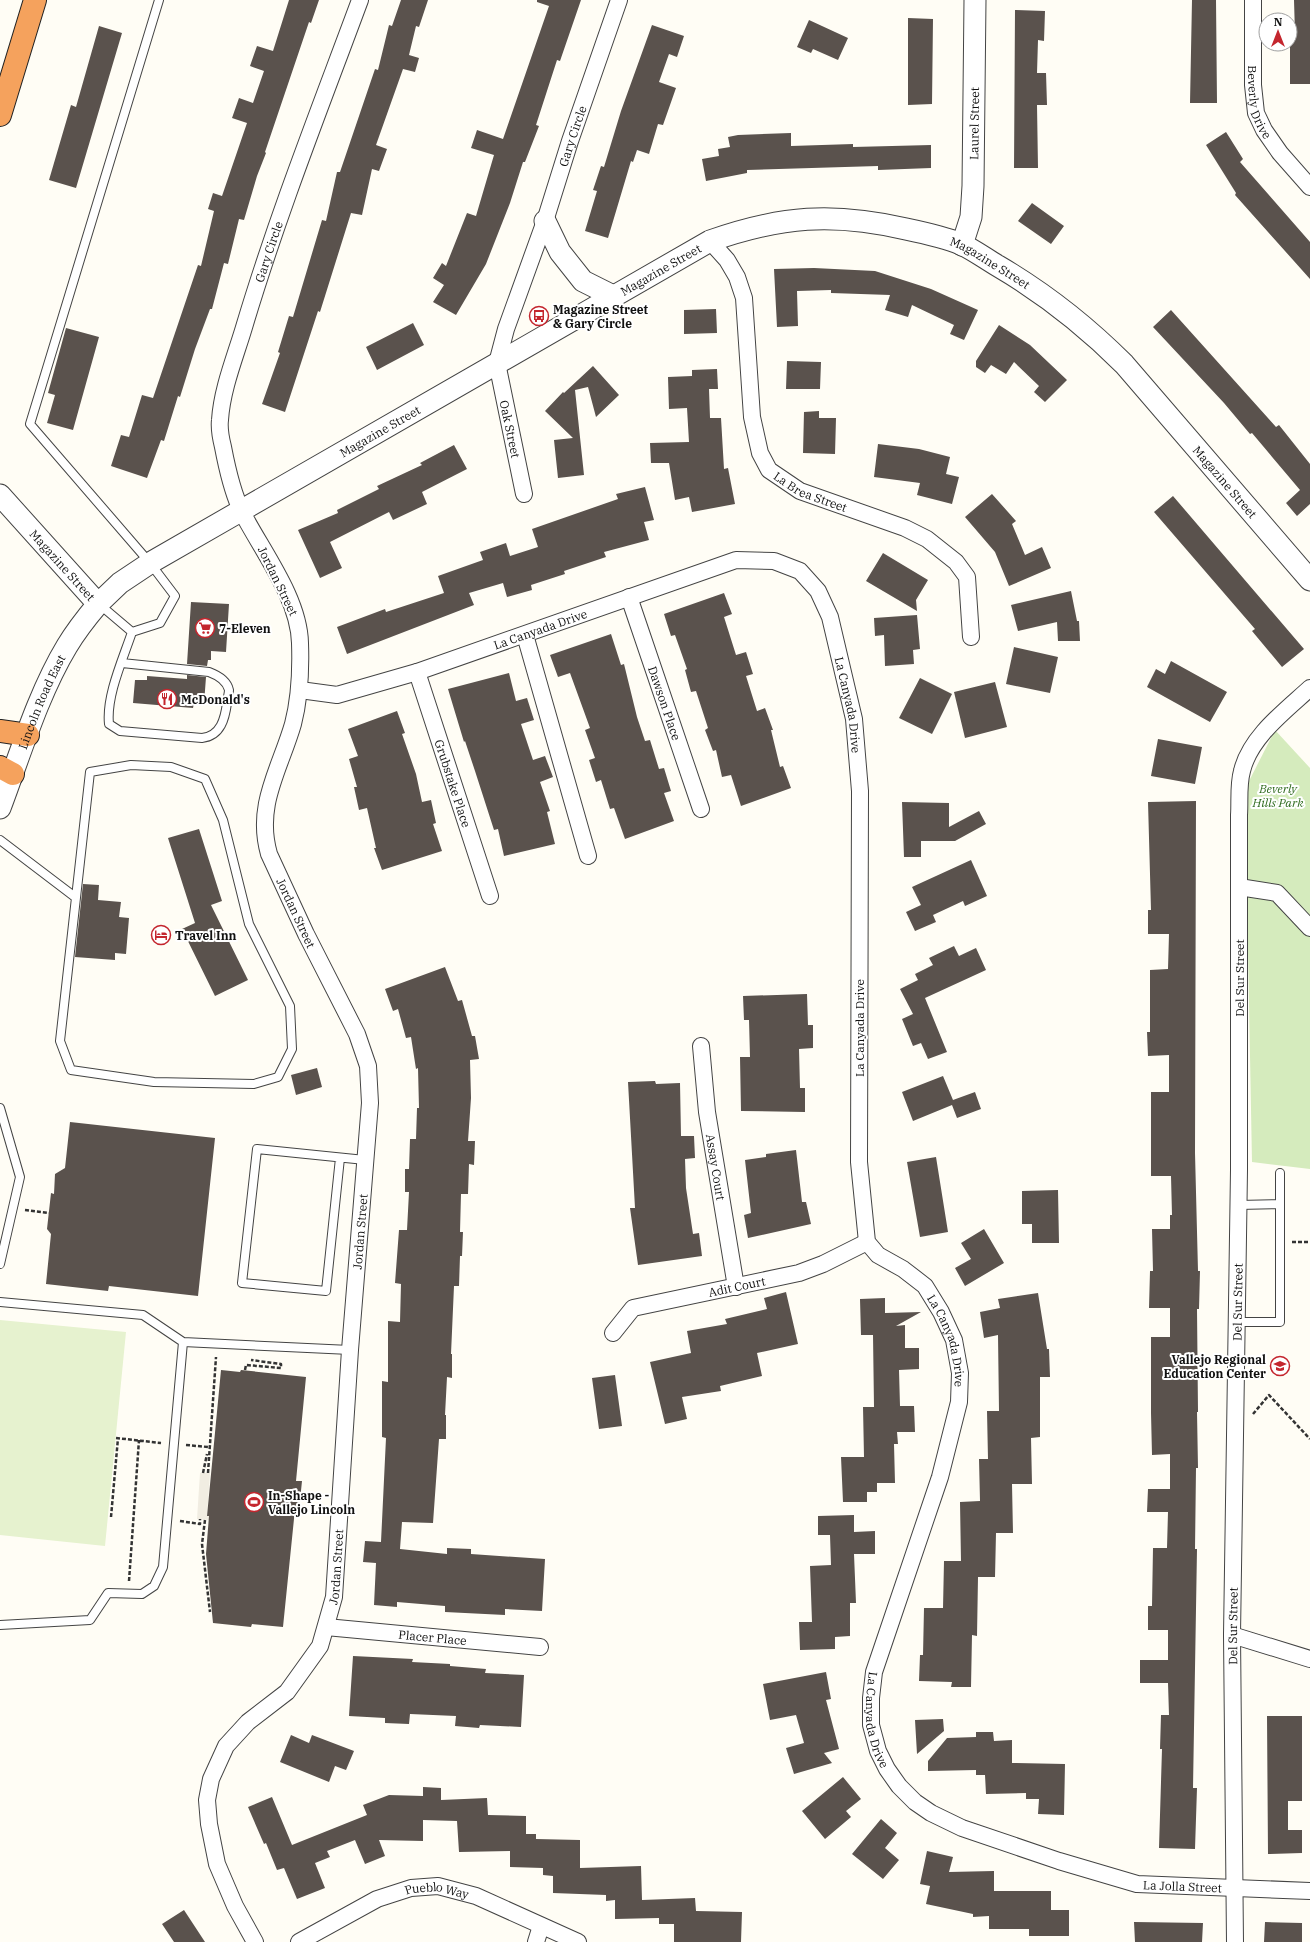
<svg xmlns="http://www.w3.org/2000/svg" width="1310" height="1942" font-family="'IBM Plex Serif',serif">
  <style>
    .green { fill: #d5ebbd }
    .pitch { fill: #e6f2cf }
    .plaza { fill: #f1ede2 }
    .building { fill: #5a524d }
    .lines { fill: none; stroke-linecap: round; stroke-linejoin: round }
    .service-casing { stroke: #444; stroke-width: 10 }
    .minor-casing { stroke: #444; stroke-width: 18 }
    .tertiary-casing { stroke: #444; stroke-width: 23 }
    .motorway-casing { stroke: #222; stroke-width: 24 }
    .path { stroke: #333; stroke-width: 2.5; stroke-dasharray: 4 2; stroke-linecap: butt }
    .service { stroke: #fff; stroke-width: 8 }
    .minor { stroke: #fff; stroke-width: 16 }
    .tertiary { stroke: #fff; stroke-width: 21 }
    .motorway { stroke: #f5a25d; stroke-width: 22 }
    .labels { text-anchor: middle; dominant-baseline: central; stroke-width: 4; stroke-linejoin: round; paint-order: stroke }
    .street-label { font-size: 12px; fill: #111; stroke: #fff }
    .poi-label { font-size: 12px; font-weight: bold; fill: #111; stroke: #fff; text-anchor: start }
    .park-label { font-size: 12px; font-style: italic; fill: #2f6b1f; stroke: #fff }
  </style>
  <rect width="100%" height="100%" fill="#fffdf5"/>
  <path class="green" d="M1275 730 1310 768V1169L1252 1162 1245 789Z"/>
  <path class="pitch" d="M0 1320 126 1332 105 1546 0 1535Z"/>
  <path class="plaza" d="M200 1473H210L207 1516H209V1520L197 1519Z"/>
  <path class="building" d="M289 0H319L311 23 309 22 265 152 266 153 257 176 244 220 239 219 228 264 224 263 212 309H210L195 349 180 397 178 396 164 441 161 440 147 478 111 466 121 435 129 437 142 395 153 398 198 265 201 266 214 211 208 209 213 193 222 196 247 123 232 118 239 98 253 103 264 71 250 66 257 46 273 51Z
    M401 0H428L419 27 416 26 409 55 419 58 415 72 403 69 376 145 387 149 379 171 372 169 362 215 351 213 320 312 318 311 285 412 262 404 280 353 278 352 289 316 293 317 322 220 326 221 337 172H340L375 69 378 70 389 25 392 26Z
    M537 0H581L560 61 557 60 536 125 539 126 525 162H523L510 203 486 264 456 315 433 302 444 285 433 278 442 263 446 266 467 213 476 216 494 155 471 148 477 130 503 139 549 6 537 2Z
    M1192 0H1216L1217 103H1190Z
    M1294 0H1310V84H1290V34H1295Z
    M1015 10 1045 11 1044 41 1038 40 1037 73H1046L1047 105H1037L1038 168H1014Z
    M908 18 933 19 932 104 908 105Z
    M809 20 848 38 838 60 813 49 811 53 797 47Z
    M652 25 684 36 677 57 669 54 659 82 676 88 663 125 658 124 649 154 637 150 633 162 631 161 608 238 585 231 597 191 593 190 601 166 604 167 621 111Z
    M99 26 122 33 76 188 49 180 71 105 76 107Z
    M1226 132 1243 159 1240 162 1310 242V279L1235 195 1236 193 1206 145Z
    M791 133V146L853 144V147L931 145V168L878 170V166L747 170V173L706 181 702 159 719 156 718 149 730 147 728 137 738 135Z
    M1032 203 1064 226 1051 244 1018 221Z
    M814 268 875 271 931 289 978 310 964 340 950 334 954 325 912 305 908 317 885 310 890 295 831 293V290L797 291 798 326 777 327 774 269Z
    M716 309 717 333 684 334V310Z
    M1171 310 1276 427 1279 425 1310 464V504L1297 516 1286 503 1300 490 1252 433 1250 434 1224 403 1153 327Z
    M413 323 424 345 377 370 366 347Z
    M999 325 1030 345 1067 380 1045 402 1034 392 1039 386 1014 362 1006 374 991 365 985 373 976 367V361Z
    M66 328 99 337 73 430 47 423 55 395 48 393Z
    M787 361 821 362 820 389H786Z
    M593 366 619 395 596 417 588 387 575 390 584 475 558 478 554 440 573 438 545 411 563 392 564 393Z
    M717 369 718 389H709L710 418H721L724 469 728 468 735 504 692 512 689 497 675 500 669 463H651L650 443 689 442 687 408 669 409 668 377 692 376V370Z
    M819 411V418H836L835 454 803 453 804 412Z
    M878 444 919 449 950 457 946 474 959 477 952 504 917 495 920 483 874 477Z
    M454 445 467 469 422 492 427 504 393 520 389 512 330 542 342 568 320 578 298 530 338 513 337 510 379 489 377 486 422 465 420 463Z
    M645 487 654 520 644 522 649 540 604 552 606 557 564 571 565 574 531 585 532 590 507 597 503 583 469 593 474 605 347 654 337 627 385 609 386 612 444 593 438 576 483 560 480 552 506 543 510 556 538 547 532 529 618 499 616 494Z
    M992 494 1016 521 1012 524 1025 555 1042 547 1051 568 1009 586 995 552 965 517Z
    M1173 496 1304 649 1282 667 1252 631 1255 629 1154 512Z
    M883 553 928 580 916 600 917 611 866 581Z
    M1071 591 1077 621H1079L1080 641H1058L1057 622 1018 631 1011 605Z
    M724 593 732 614 724 617 736 655 746 652 753 674 746 676 757 711 765 708 773 730H771L780 767 783 766 791 788 741 806 731 775 722 777 716 750 713 751 705 730 708 728 696 691 691 692 685 670 687 669 675 635 671 636 664 614Z
    M191 602 229 604 226 652 211 651V660H208L207 666 187 664Z
    M917 615 920 649 913 650 914 664 885 666 884 635 875 636 874 618Z
    M611 634 621 665 624 664 637 717 645 741 650 740 659 769 664 768 671 791 664 793 674 821 625 839 614 808 610 809 601 780 596 782 589 760 595 758 585 730 590 728 570 673 558 677 550 655Z
    M1014 647 1058 657 1050 693 1006 684Z
    M1171 661 1227 692 1210 722 1147 687 1156 669 1165 674Z
    M509 673 516 701 527 698 534 720 521 724 533 760 545 756 553 777 540 782 550 811 547 812 555 844 504 856 498 829 494 830 475 771 465 741 464 742 448 689Z
    M187 675 206 677 204 704 194 703 193 708 133 703 135 680H147V676L187 679Z
    M920 678 952 694 932 734 899 718Z
    M995 682 1007 727 965 738 954 692Z
    M397 711 405 733 402 734 416 774 422 802 431 800 436 823 433 824 442 851 382 870 374 848H376L367 808 359 810 354 787H357L349 759 358 756 348 729Z
    M1158 739 1202 747 1195 784 1151 776Z
    M1196 801 1195 1153 1198 1271H1200L1199 1309H1197L1198 1412H1197L1198 1468H1196L1195 1549H1197L1193 1788H1197L1195 1849 1159 1848 1162 1749H1160L1161 1715H1169L1168 1683H1140V1660H1168V1630H1148V1606H1152L1153 1548H1167L1168 1512H1147L1148 1489H1170V1454L1152 1455 1151 1413V1337H1170V1308H1149L1150 1271H1153L1152 1229H1170V1215H1172L1171 1176H1151V1092H1169V1055L1148 1056 1147 1032H1150V970L1168 969 1169 934H1148V910H1151L1148 802Z
    M902 802 949 803V827L979 811 986 824 955 841H921V857H904Z
    M199 829 222 901 211 905 248 980 215 996 182 929 195 923 168 838Z
    M971 860 987 896 965 906 963 901 933 915 936 922 915 931 906 912 921 905 912 887Z
    M83 884 99 885 98 900 121 902 119 917 129 918 126 954 115 953V960L75 957Z
    M954 946 959 956 976 948 986 970 925 998 947 1052 928 1059 921 1043 913 1046 902 1019 913 1014 900 989 918 980 915 974 933 965 929 958Z
    M445 967 458 1001 462 1000 472 1036H475L479 1059 470 1060 471 1098 468 1141H475L474 1165 469 1164 468 1194H461L460 1232H463L462 1256H460L459 1286H454L451 1354H452V1378L447 1377 445 1415H446V1439H439L433 1523 402 1522 400 1549 447 1554V1548L471 1549V1554L545 1559 542 1611 505 1609V1615L445 1612V1606L397 1602V1607L374 1605 376 1563 363 1562 365 1541 381 1542 386 1438 382 1437V1381L388 1382V1321L400 1322 401 1284 395 1283 399 1230H407L409 1192H405V1169H409L410 1139H416L417 1108H419L418 1068 416 1069 411 1037 406 1038 398 1009 393 1011 385 989Z
    M807 994 808 1025H813V1048L799 1049 800 1088H805V1112L741 1111 740 1057H750L749 1020H744L743 996Z
    M317 1068 322 1087 296 1095 291 1075Z
    M943 1076 953 1100 975 1092 981 1109 957 1118 952 1105 913 1121 902 1092Z
    M655 1081 656 1084 680 1083 681 1136H694L695 1158 685 1159 686 1188 693 1234 699 1233 702 1256 638 1265 630 1208H635L628 1082Z
    M70 1122 215 1138 198 1296 109 1286 108 1291 46 1284 51 1234 47 1229 51 1193 54 1194 55 1174 65 1168Z
    M796 1150 802 1202H806L811 1224 748 1238 744 1215 751 1213 745 1160 766 1157V1154Z
    M936 1157 948 1232 920 1237 907 1162Z
    M1058 1190 1059 1243H1032V1224H1022V1191Z
    M984 1229 1004 1263 965 1286 955 1268 971 1259 961 1243Z
    M786 1292 798 1344 757 1353 762 1376 720 1386 721 1391 682 1397 687 1419 665 1424 650 1362 691 1353 687 1331 727 1324 725 1319 767 1309 764 1298Z
    M1038 1293 1047 1349H1049L1050 1377H1040V1437L1031 1438 1032 1484H1012L1013 1533H996L995 1577H978L977 1636 972 1635 971 1687H951L952 1682 919 1681 920 1655H923L924 1608H943L944 1561H961L960 1502 980 1501 979 1459H988L987 1411H999L998 1335 984 1338 980 1312 1000 1308 998 1299Z
    M885 1298V1313L921 1312 896 1326 905 1325V1348H919V1369L899 1370 900 1406H914L915 1432H897L898 1444H894L895 1483H877V1492H867V1502H843L841 1457H864L863 1407H874L873 1335H861L860 1299Z
    M221 1370 240 1372 241 1370 306 1377 296 1481H302L299 1510 295 1509 283 1627 252 1624 251 1627 213 1623 206 1554 209 1516H207Z
    M615 1375 622 1426 599 1429 592 1378Z
    M854 1515V1532L875 1531V1554H854L856 1603H850V1636L835 1637V1649L800 1650 799 1622H812L810 1566 831 1565 830 1535H818V1516Z
    M353 1656 413 1659 412 1662 450 1664V1666L486 1669 485 1673 524 1675 521 1727 480 1725 479 1728 455 1726 456 1716 410 1714 409 1724 385 1723V1718L349 1716Z
    M826 1672 831 1699 826 1700 839 1749 824 1753 832 1763 794 1774 786 1748 804 1743 796 1715 770 1720 763 1684Z
    M1267 1716H1302V1801H1288V1830H1302V1853L1268 1854Z
    M943 1719 944 1731 917 1754 915 1720Z
    M976 1732H993L994 1741 1012 1740V1763L1065 1764 1064 1815 1038 1814 1039 1799H1026V1793L986 1794 985 1775H976V1770L928 1771V1761L947 1738 976 1737Z
    M291 1735 309 1743 312 1735 354 1751 346 1770 335 1766 329 1782 280 1762Z
    M843 1777 861 1799 846 1811 851 1817 825 1839 802 1811Z
    M423 1787 441 1788V1800L487 1798 488 1815 526 1816V1834H536V1839L580 1840V1868L641 1866 642 1900 695 1898 696 1911 742 1912 741 1942H674V1924H659V1918L615 1919V1900L606 1901V1895L553 1893V1876L543 1875V1868L510 1867V1851L459 1852 457 1821 423 1820V1841L379 1840 385 1856 365 1864 355 1840 327 1851 330 1857 315 1863 325 1888 297 1899 284 1868 277 1870 266 1843 264 1844 248 1807 272 1797 292 1845 367 1815 363 1805 389 1795 423 1796Z
    M881 1819 897 1833 885 1848 899 1860 883 1879 852 1854Z
    M927 1851 953 1857 949 1872 994 1871V1891H1051V1910H1069V1936H1029V1929H989V1916L973 1917V1914L926 1904 930 1886 920 1884Z
    M184 1910 205 1942H174L162 1924Z
    M1134 1922 1203 1923 1202 1942H1135Z
    M1265 1922 1302 1923V1942H1264Z"/>
  <g class="lines">
    <g class="service-casing">
      <path id="service" d="M99 604 132 632C123 659 106 696 109 724L120 731 202 738C221 736 225 718 227 703 227 699 229 694 229 690 227 681 217 675 209 672L122 663
        M132 632 160 623 175 596 150 563 30 424 159 0
        M131 765 171 767 205 779 223 820 249 924 290 1006 292 1049 278 1077 254 1084 154 1082 71 1070 60 1041 90 772Z
        M0 840 75 897
        M0 1108 20 1177 0 1264
        M340 1158 326 1291 242 1283 257 1149 365 1160
        M1280 1173V1204
        M0 1302 143 1315 183 1342
        M1237 1322H1280V1204L1238 1205
        M0 1625 90 1620 108 1593 142 1594 154 1586 163 1567 183 1342 350 1350"/>
    </g>
    <g class="minor-casing">
      <g id="minor">
        <path id="s1" d="M1253 0V85L1256 113 1264 130 1280 153 1310 187"/>
        <path id="s2" d="M710 241 727 260 737 277 744 298 752 417 760 453 769 470 800 491 905 528 927 539 956 562 967 577 971 637"/>
        <path id="s3" d="M524 494 497 363 506 329 545 221 570 141 619 0"/>
        <path id="s4" d="M629 597 701 809"/>
        <path d="M525 635 588 856"/>
        <path id="s5" d="M417 672 490 896"/>
        <path id="s6" d="M300 690 337 695 417 672 736 560 774 561 800 571 818 591 830 617 854 719 860 791 859 1162 867 1242 878 1255 903 1269 925 1286 941 1312 954 1340 960 1373 959 1402 940 1477 874 1672 871 1698V1725L878 1751 887 1769 899 1786 915 1802 931 1813 962 1828 1059 1861 1137 1884 1310 1891"/>
        <path d="M1239 887 1277 893 1310 928"/>
        <path id="s7" d="M701 1046 707 1112 736 1287"/>
        <path id="s8" d="M613 1333 633 1308 799 1273 823 1264 867 1242"/>
        <path id="s9" d="M326 1627 540 1647"/>
        <path d="M1232 1635 1310 1659"/>
        <path id="s10" d="M255 1942 235 1906 217 1864 209 1824 207 1800 211 1779 226 1746 248 1722 287 1692 320 1646 334 1597 350 1350 370 1103 368 1066 357 1034 306 934 269 854C255 805 280 769 293 724 300 697 301 671 300 643 299 598 262 551 242 512 232 492 227 468 223 447 221 439 219 428 220 420 222 388 236 355 245 324 278 214 320 108 360 0"/>
        <path id="s11" d="M299 1942 377 1899 411 1888 438 1886 476 1896 578 1942"/>
        <path d="M536 1942 541 1926"/>
        <path id="s12" d="M1235 1942 1232 1635 1239 1170V815C1240 801 1238 785 1242 771 1250 737 1285 711 1310 688"/>
      </g>
    </g>
    <g class="tertiary-casing">
      <g id="tertiary">
        <path d="M545 221 560 252 583 281 613 296"/>
        <path id="s13" d="M962 245 971 217 973 186 975 0"/>
        <path id="s14" d="M0 495 98 604 120 583 150 563 710 241C781 216 833 212 906 229 925 233 944 237 961 244 974 250 986 259 998 266 1044 293 1086 326 1124 364L1310 580"/>
        <path id="s15" d="M0 808C20 755 38 694 67 646 76 631 87 617 98 604"/>
      </g>
    </g>
    <g class="motorway-casing">
      <path id="motorway" d="M0 115 35 0
        M0 731 28 735
        M0 767 13 774"/>
    </g>
    <path class="path" d="M25 1210 49 1213
      M1292 1242H1310
      M245 1370 246 1365 281 1368V1364L251 1360
      M1253 1414 1269 1395 1310 1439
      M116 1438 161 1443
      M186 1445 208 1447
      M203 1473 207 1454
      M208 1473 216 1357
      M111 1517 118 1438
      M205 1520 202 1544 210 1612
      M180 1521 200 1524V1519
      M129 1581 139 1440"/>
    <use href="#service" class="service"/>
    <use href="#minor" class="minor"/>
    <use href="#tertiary" class="tertiary"/>
    <use href="#motorway" class="motorway"/>
  </g>
  <defs>
    <g id="bus-ring" transform="scale(1)"><circle r="9.5" fill="#fff" stroke="#c4262e" stroke-width="1.5"/><path d="M-5-6H5V4H4V6H2V4H-2V6H-4V4H-5ZM-3.5-4V0h7V-4ZM-3.5 1.2v1.5H-2V1.2ZM2 1.2v1.5H3.5V1.2Z" fill="#c4262e"/></g>
    <g id="supermarket-ring" transform="scale(1)"><circle r="9.5" fill="#fff" stroke="#c4262e" stroke-width="1.5"/><path d="M-6-5.5h2.5l.6 2H6L4.5 2H-2.5L-4.4-4H-6ZM-1.5 3.2a1.3 1.3 0 1 0 .1 0ZM3 3.2a1.3 1.3 0 1 0 .1 0Z" fill="#c4262e"/></g>
    <g id="restaurant-ring" transform="scale(1)"><circle r="9.5" fill="#fff" stroke="#c4262e" stroke-width="1.5"/><path d="M-5-6h1v4h1v-4h1v4h1v-4h1v5L-1.5 .5V6h-2V.5L-5-1ZM5-6V6H3V1.5H1.5Q1.5-4 5-6Z" fill="#c4262e"/></g>
    <g id="hotel-ring" transform="scale(1)"><circle r="9.5" fill="#fff" stroke="#c4262e" stroke-width="1.5"/><path d="M-6-4.5h1.5V1H6V5H4.5V3h-9V5H-6ZM-4 0a1.8 1.8 0 1 1 3.6 0ZM.5 0V-2.5h3Q6-2.5 6 0Z" fill="#c4262e"/></g>
    <g id="school-ring" transform="scale(1)"><circle r="9.5" fill="#fff" stroke="#c4262e" stroke-width="1.5"/><path d="M0-5L7-2L0 1L-7-2ZM-4 1L0 2.5L4 1V4Q0 6-4 4Z" fill="#c4262e"/></g>
    <g id="stadium-ring" transform="scale(1)"><circle r="9.5" fill="#fff" stroke="#c4262e" stroke-width="1.5"/><path d="M0-5a6.5 5 0 1 0 0 10a6.5 5 0 1 0 0-10ZM-3.5-1.8h7v3.6h-7Z" fill="#c4262e"/></g>
  </defs>
  <g fill-rule="evenodd">
    <use href="#bus-ring" x="539" y="316"/>
    <use href="#supermarket-ring" x="205" y="628"/>
    <use href="#restaurant-ring" x="167" y="699"/>
    <use href="#hotel-ring" x="161" y="935"/>
    <use href="#school-ring" x="1280" y="1366"/>
    <use href="#stadium-ring" x="254" y="1502"/>
  </g>
  <g class="labels">
    <g class="street-label">
      <text stroke="none"><textPath href="#s1" startOffset="103">Beverly Drive</textPath></text>
      <text stroke="none"><textPath href="#s13" startOffset="123">Laurel Street</textPath></text>
      <text stroke="none"><textPath href="#s3" startOffset="373">Gary Circle</textPath></text>
      <text stroke="none"><textPath href="#s10" startOffset="1797">Gary Circle</textPath></text>
      <text stroke="none"><textPath href="#s14" startOffset="1150">Magazine Street</textPath></text>
      <text stroke="none"><textPath href="#s14" startOffset="802">Magazine Street</textPath></text>
      <text transform="translate(510 429) rotate(78)">Oak Street</text>
      <text stroke="none"><textPath href="#s14" startOffset="478">Magazine Street</textPath></text>
      <text stroke="none"><textPath href="#s14" startOffset="1474">Magazine Street</textPath></text>
      <text stroke="none"><textPath href="#s2" startOffset="290">La Brea Street</textPath></text>
      <text stroke="none"><textPath href="#s14" startOffset="94">Magazine Street</textPath></text>
      <text transform="translate(278 581) rotate(64)">Jordan Street</text>
      <text stroke="none"><textPath href="#s6" startOffset="251">La Canyada Drive</textPath></text>
      <text stroke="none"><textPath href="#s15" startOffset="114">Lincoln Road East</textPath></text>
      <text stroke="none"><textPath href="#s4" startOffset="112">Dawson Place</textPath></text>
      <text stroke="none"><textPath href="#s6" startOffset="670">La Canyada Drive</textPath></text>
      <text stroke="none"><textPath href="#s5" startOffset="117">Grubstake Place</textPath></text>
      <text transform="translate(296 913) rotate(65)">Jordan Street</text>
      <text transform="translate(1239 978) rotate(-90)">Del Sur Street</text>
      <text transform="translate(859 1028) rotate(-90)">La Canyada Drive</text>
      <text stroke="none"><textPath href="#s7" startOffset="122">Assay Court</textPath></text>
      <text stroke="none"><textPath href="#s10" startOffset="765">Jordan Street</textPath></text>
      <text stroke="none"><textPath href="#s8" startOffset="138">Adit Court</textPath></text>
      <text stroke="none"><textPath href="#s12" startOffset="640">Del Sur Street</textPath></text>
      <text stroke="none"><textPath href="#s6" startOffset="1342">La Canyada Drive</textPath></text>
      <text stroke="none"><textPath href="#s10" startOffset="429">Jordan Street</textPath></text>
      <text stroke="none"><textPath href="#s12" startOffset="316">Del Sur Street</textPath></text>
      <text stroke="none"><textPath href="#s9" startOffset="107">Placer Place</textPath></text>
      <text stroke="none"><textPath href="#s6" startOffset="1738">La Canyada Drive</textPath></text>
      <text stroke="none"><textPath href="#s6" startOffset="2116">La Jolla Street</textPath></text>
      <text stroke="none"><textPath href="#s11" startOffset="151">Pueblo Way</textPath></text>
    </g>
    <g class="poi-label">
      <text x="553" y="309">Magazine Street<tspan x="553" dy="14">&amp; Gary Circle</tspan></text>
      <text x="219" y="628">7-Eleven</text>
      <text x="181" y="699">McDonald's</text>
      <text x="175" y="935">Travel Inn</text>
      <text x="1266" y="1359" text-anchor="end">Vallejo Regional<tspan x="1266" dy="14">Education Center</tspan></text>
      <text x="268" y="1495">In-Shape -<tspan x="268" dy="14">Vallejo Lincoln</tspan></text>
    </g>
    <g class="park-label">
      <text x="1278" y="788">Beverly<tspan x="1278" dy="14">Hills Park</tspan></text>
    </g>
  </g>
  <g transform="translate(1278 32)"><circle r="19" fill="#ffffff" stroke="#a0a0a0"/>
  <path d="M0-3L7 15L0 10L-7 15Z" fill="#c4262e"/>
  <text y="-6" font-size="11" font-weight="bold" text-anchor="middle" fill="#111111">N</text>
  </g>
</svg>
